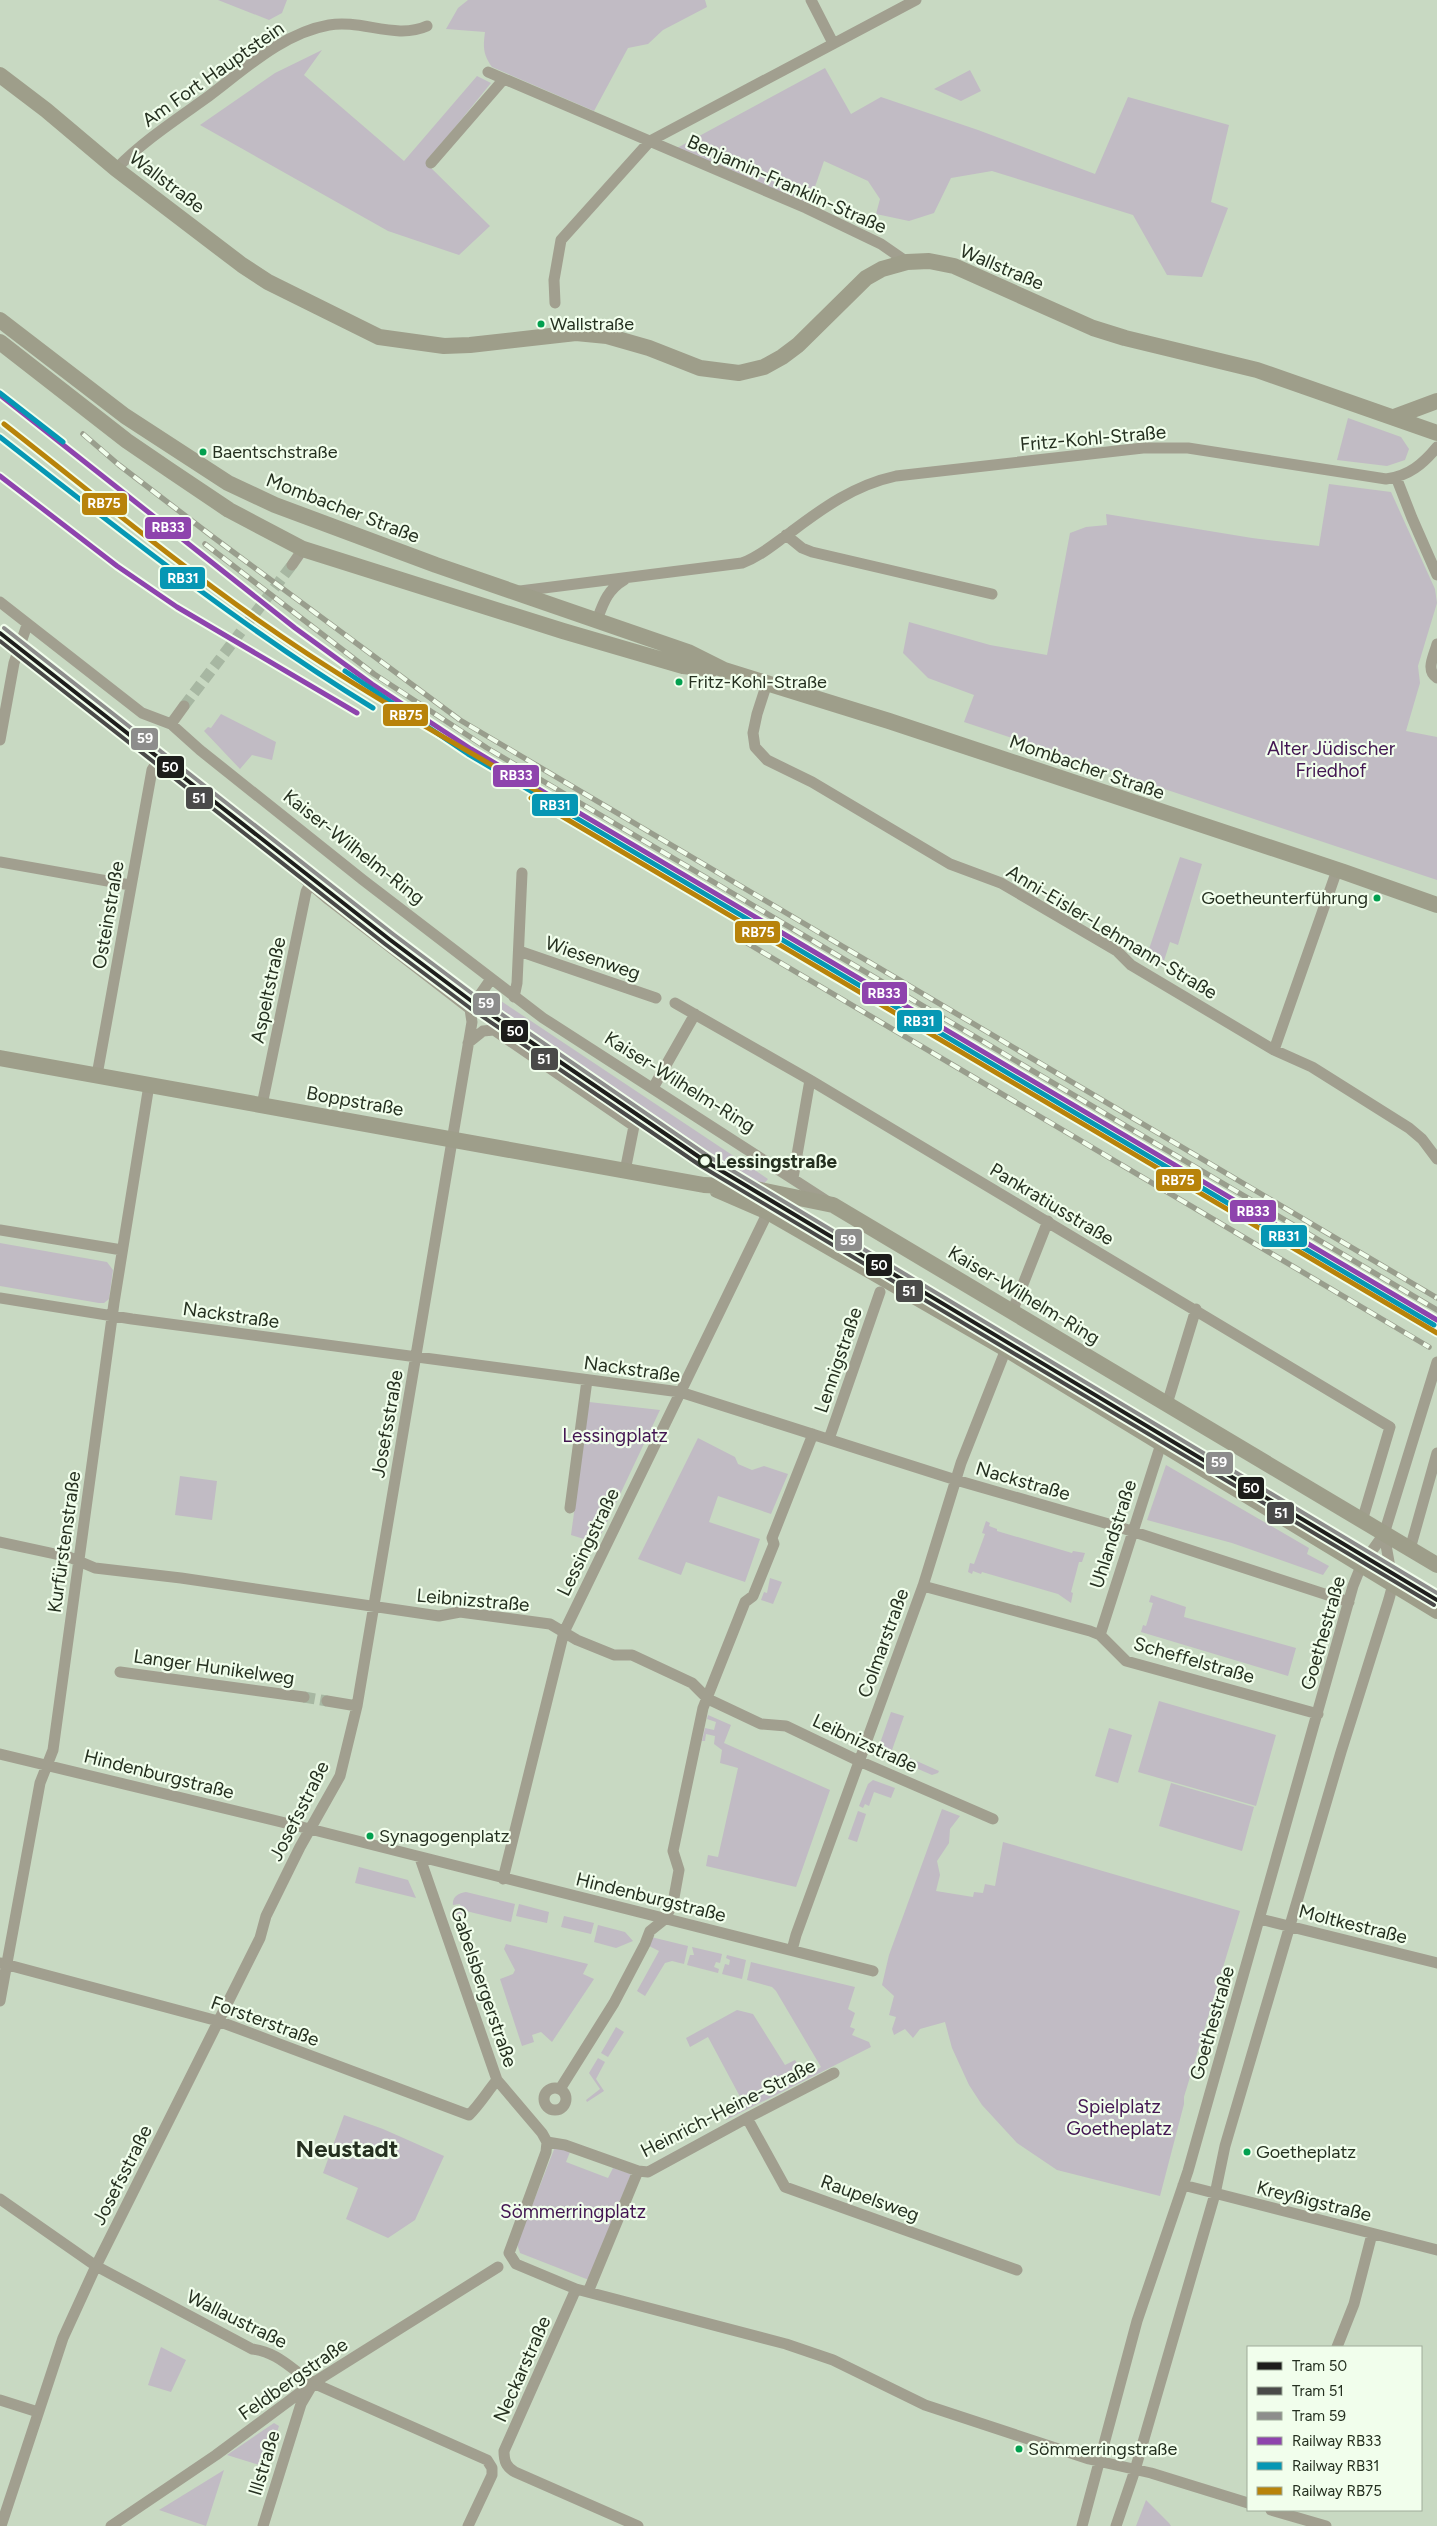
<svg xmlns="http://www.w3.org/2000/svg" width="1437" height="2526" font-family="Figtree,sans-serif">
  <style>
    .green { fill: #c1bbc4 }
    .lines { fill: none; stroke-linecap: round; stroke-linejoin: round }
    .street-tunnel { stroke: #a7b7a2; stroke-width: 11; stroke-dasharray: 11 5.5; stroke-linecap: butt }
    .street { stroke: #a19f8f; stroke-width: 11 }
    .secondary { stroke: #9e9e8a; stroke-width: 16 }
    .rail-casing { stroke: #999e8d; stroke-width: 5.5 }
    .rail { stroke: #f1feec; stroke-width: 4; stroke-dasharray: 11; stroke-linecap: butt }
    .rail-1-casing { stroke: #f1feec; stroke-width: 9 }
    .rail-2-casing { stroke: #f1feec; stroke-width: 9 }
    .rail-3-casing { stroke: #f1feec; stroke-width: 9 }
    .rail-1 { stroke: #8e44ad; stroke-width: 5 }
    .rail-2 { stroke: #0697b4; stroke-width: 5 }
    .rail-3 { stroke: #b8830a; stroke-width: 5 }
    .tram-1-casing { stroke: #f1feec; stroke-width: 8 }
    .tram-2-casing { stroke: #f1feec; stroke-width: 8 }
    .tram-3-casing { stroke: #f1feec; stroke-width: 8 }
    .tram-1 { stroke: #1d1d1b; stroke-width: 4 }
    .tram-2 { stroke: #4a4a49; stroke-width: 4 }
    .tram-3 { stroke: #8d8d8c; stroke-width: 4 }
    .bus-dot { fill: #02a04f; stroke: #f1feec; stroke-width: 2 }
    .stop-dot { fill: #f1feec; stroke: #253020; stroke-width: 2.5 }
    .labels { text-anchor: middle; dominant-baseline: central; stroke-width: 4.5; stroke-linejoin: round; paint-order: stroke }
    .bus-label { font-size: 18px; fill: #253020; stroke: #f1feec; text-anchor: start }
    .street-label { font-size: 19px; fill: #253020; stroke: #f1feec }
    .park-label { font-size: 19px; fill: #421551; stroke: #f1feec }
    .stop-label { font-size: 19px; font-weight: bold; fill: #253020; stroke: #f1feec; text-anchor: start }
    .district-label { font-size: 24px; font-weight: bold; fill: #253020; stroke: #f1feec }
    .line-badge { stroke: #f1feec; stroke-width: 2 }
    .badge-label { font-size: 14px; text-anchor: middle; font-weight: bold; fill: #fff }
  </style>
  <rect width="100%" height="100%" fill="#c8d9c2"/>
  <path class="green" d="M218 0H287L282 13 269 20Z
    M468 0H705L707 7 663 30 648 44 628 48 594 111 492 67C483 55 483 47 485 32L446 29 458 8Z
    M322 50 304 75 404 161 477 76 491 83 426 163 490 226 459 255 388 231 200 125 275 73Z
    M825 68 851 114 881 97 978 130 1095 174 1128 97 1229 125 1211 202 1228 208 1202 277 1167 275 1133 215 992 171 951 178 934 213 909 221 876 214 880 199 868 181 824 161 809 204 677 148Z
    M970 70 981 91 961 101 934 89Z
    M1348 418 1401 437 1409 449 1405 460 1387 466 1337 460Z
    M1329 484 1391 492 1435 589 1437 603 1418 666 1420 683 1406 731 1437 737V880L964 722 974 695 928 678 903 653 909 622 990 645 1047 655 1070 533 1086 527 1107 525 1106 514 1252 538 1319 546Z
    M221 714 276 742 272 760 252 755 240 769 204 731 208 727 211 728Z
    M1180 857 1202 864 1178 945 1170 942 1162 967 1146 958Z
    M486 991 768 1179 762 1186 478 1001Z
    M0 1243 107 1262 113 1270 109 1299 104 1303H99L0 1286Z
    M589 1402 660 1410 597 1543 571 1535Z
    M698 1438 735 1457 738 1464 752 1470 764 1466 788 1474 771 1514 718 1496 709 1522 760 1539 745 1582 686 1562 681 1575 638 1559Z
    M1166 1465 1309 1548 1307 1554 1329 1566 1323 1575 1232 1543 1147 1520Z
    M180 1476 217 1481 212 1520 175 1515Z
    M986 1521 990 1523 989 1526 997 1529V1531L1072 1553 1073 1551 1085 1553 1082 1562H1079L1071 1592 1073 1593 1071 1603 1058 1594 982 1572 981 1574 973 1571 972 1574 968 1572 970 1563 974 1564 985 1534 982 1533Z
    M770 1578 782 1582 773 1604 761 1600 764 1592 767 1593Z
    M1151 1595 1186 1607 1184 1617 1296 1648 1288 1676 1141 1632 1143 1625 1146 1626 1153 1603 1149 1602Z
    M1159 1701 1276 1735 1256 1806 1138 1772Z
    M891 1712 904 1716 892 1750 939 1771 938 1773 932 1775 881 1753 879 1746Z
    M708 1715 731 1725 724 1743 830 1790 796 1887 706 1866 708 1855 718 1857 738 1768 720 1763 722 1750 714 1744 715 1736 706 1734 705 1741H702L705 1728 714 1730 716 1722 707 1719Z
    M1109 1728 1132 1735 1118 1783 1095 1776Z
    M873 1780 895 1788 891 1798 874 1792 869 1806 865 1804 863 1808 859 1806 868 1784Z
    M1171 1783 1254 1807 1242 1851 1159 1826Z
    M942 1809 960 1816 950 1829 949 1843 937 1861 940 1875 936 1891 973 1897 974 1892 983 1893 985 1884 995 1886 1003 1842 1240 1911 1184 2097V2104L1160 2196 1057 2170 1017 2143 982 2105 969 2085 952 2048 945 2022 920 2029 913 2038 905 2029 894 2035 892 2029 896 2017 889 2015 894 1996 882 1985 889 1955Z
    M858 1811 866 1814 857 1842 848 1839Z
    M359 1867 408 1880 416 1898 355 1883Z
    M466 1892 515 1904 511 1922 466 1911 463 1923 457 1920 454 1912 461 1910 460 1904 453 1905C452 1897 458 1893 466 1892Z
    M519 1904 549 1912 547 1923 516 1916Z
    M564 1916 594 1923 591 1934 561 1927Z
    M598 1925 625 1932 633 1941 616 1948 594 1942Z
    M651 1937 688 1946 684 1964 672 1961 665 1963 645 1996 637 1991 659 1951 647 1945Z
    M506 1944 588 1964 583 1974 594 1979 552 2042 541 2032 532 2035 534 2042 522 2046 500 1979 513 1974 515 1970 504 1949Z
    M692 1947 722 1954 720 1963 716 1962 714 1967 719 1969 718 1973 687 1965 690 1955H694Z
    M727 1955 746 1960 742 1979 722 1974 725 1964 729 1965 730 1960 726 1958Z
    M751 1962 855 1987 848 2009 855 2013 850 2027 855 2029 852 2035 869 2042 871 2047 726 2120 725 2117 745 2106 708 2037 690 2047 686 2038 737 2010 753 2014 785 2065 795 2060 805 2077 821 2067 776 1991 772 1987 747 1980Z
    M616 2027 624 2032 608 2057 601 2053Z
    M598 2058 605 2062 596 2079 604 2091 587 2102 586 2100 600 2089 589 2073Z
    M344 2115 383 2129 444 2156 415 2220 388 2238 346 2219 358 2188 323 2173Z
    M555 2147 570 2152 566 2162 608 2178 613 2168 631 2174 589 2280 520 2253 517 2244Z
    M161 2347 186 2360 171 2392 148 2385Z
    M274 2423 279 2426 266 2467 227 2455Z
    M224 2470 206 2526 159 2510Z
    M1146 2500 1169 2523 1171 2526H1136Z"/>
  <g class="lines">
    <path class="street-tunnel" d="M184 706 292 565
      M304 1697 327 1701"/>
    <path class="street" d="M811 0 833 43
      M488 72 806 208 881 244 907 262
      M431 163 503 80
      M116 169C143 141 177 119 209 96 245 69 283 33 329 25 361 19 396 40 427 26
      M555 303 554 280 561 240 650 141 916 0
      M1396 477 1412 518 1437 575
      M786 535 802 548 812 552 992 594
      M292 565 303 549
      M520 591 742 563C761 556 775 543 791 532 824 507 855 485 896 476L1143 448H1188L1386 479C1409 476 1423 464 1437 447
      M0 602 142 713 171 724 200 750 363 880 543 1018 827 1201
      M597 620C603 604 607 590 624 580
      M0 637 157 762 240 824 329 900 470 1009
      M1437 644C1434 656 1425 670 1437 678
      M767 683 757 714 753 733 755 747 767 760 812 782 950 864 1001 883 1117 951 1131 965 1274 1050 1312 1067 1409 1128 1422 1139 1437 1159
      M171 724 184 706
      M0 740 14 663 27 625
      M0 862 130 885
      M519 951 656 998
      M514 997 517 983 522 873
      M675 1003 810 1080 1390 1427 1362 1521
      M468 1043 483 1031 494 1030 634 1126 625 1171
      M1274 1050 1337 870
      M97 1075 152 770 157 762
      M653 1088 695 1014
      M262 1105 306 892 310 884
      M793 1178 810 1080
      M0 1230 122 1250
      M0 1298 132 1319 680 1392 956 1480 1119 1527 1349 1602
      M1012 1312 1048 1221
      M1167 1404 1196 1309
      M829 1439 880 1292
      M570 1508 587 1380
      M0 1542 69 1557 95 1568 181 1578 439 1616 460 1612 550 1624 577 1640 614 1655H632L692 1683 708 1699 761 1724 786 1726 859 1761 993 1819
      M1410 1549 1437 1453
      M923 1586 1090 1631 1100 1635 1126 1661 1318 1714
      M1100 1635 1161 1444
      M120 1672 304 1697
      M327 1701 357 1706
      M0 1754 310 1829 873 1971
      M420 1858 497 2080 542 2133 547 2142
      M503 1879 564 1632 768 1212
      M1260 1919 1437 1963
      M792 1950 796 1935 923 1586 961 1463 1006 1349
      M1 1963 218 2021 469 2115C480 2104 487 2092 497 2080
      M0 2001 40 1783 53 1750 114 1303 149 1085
      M544 2099a11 11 0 1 1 22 0a11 11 0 1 1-22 0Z
      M560 2089 614 2003 645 1944 650 1931 665 1919 673 1903 679 1870 673 1851 703 1708 745 1602 753 1596 774 1544 772 1538 813 1434
      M747 2118 785 2187 1017 2270
      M547 2142 546 2152 509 2253 516 2264 576 2289 786 2344 833 2360 925 2405 1089 2459 1151 2473 1248 2503
      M547 2142 565 2145 638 2171 648 2172 747 2118 834 2073
      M1183 2185 1437 2250
      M0 2199 96 2266 252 2349C278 2352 292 2370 313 2383L487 2460 492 2468V2475L468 2526
      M576 2289 504 2451C504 2461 506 2467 515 2472L638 2526
      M588 2292 638 2171
      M1337 2347 1354 2304 1372 2234
      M0 2400 38 2412
      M1271 2510 1326 2526
      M1 2526 63 2338 96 2266 260 1938 266 1916 300 1847 340 1776 357 1706 472 1022 470 1009 491 979
      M111 2526 216 2455 313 2383 498 2267
      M263 2526 301 2404 311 2387
      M1082 2526 1137 2321 1188 2171 1353 1586 1361 1566 1384 1534 1437 1362
      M1116 2526 1135 2470 1215 2194 1225 2146 1341 1752 1389 1599 1393 1584 1384 1534"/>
    <path class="secondary" d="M0 75 46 110 116 169 242 265 268 282 379 337 444 346 470 345 576 333 607 336 649 348 700 368 739 373 764 367 782 357 798 345 866 278 882 269 907 262 929 261 954 266 1093 328 1125 338 1257 370 1437 433
      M0 320 125 416 228 483 275 505 436 565 688 652 724 670 889 721 1344 872 1437 905
      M0 342 127 441 171 471 229 510 303 549 563 631 683 666 712 669
      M1394 417 1437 401
      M0 1058 704 1185 746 1187 833 1205 1437 1565
      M717 1190 768 1212 1006 1349 1437 1611"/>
    <g class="rail-casing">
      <path id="rail" d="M83 434 119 465 213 537 460 720 1437 1298
        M205 544 374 674 487 748 1437 1310
        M742 940 1429 1347"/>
    </g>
    <use href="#rail" class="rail"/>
    <g class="rail-1-casing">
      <path id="rail-1" d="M0 395 295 628 372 684 471 749 1437 1320
        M0 476 117 566 177 607 357 713"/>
    </g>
    <g class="rail-2-casing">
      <path id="rail-2" d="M0 393 63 442
        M0 437C122 532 241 627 373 708
        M345 671 468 754 1434 1325"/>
    </g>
    <g class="rail-3-casing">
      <path id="rail-3" d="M4 424C91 492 177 564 268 627 358 690 454 743 549 798
        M531 798 1437 1333"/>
    </g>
    <use href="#rail-1" class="rail-1"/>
    <use href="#rail-2" class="rail-2"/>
    <use href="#rail-3" class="rail-3"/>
    <g class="tram-1-casing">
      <path id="tram-1" d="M0 633 389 939 474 1003 705 1161 1437 1600"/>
    </g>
    <g class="tram-2-casing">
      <path id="tram-2" d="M0 641 385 944 470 1008 701 1166 1434 1605"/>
    </g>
    <g class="tram-3-casing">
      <path id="tram-3" d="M4 628 393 934 478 998 708 1156 1437 1593"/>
    </g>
    <use href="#tram-1" class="tram-1"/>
    <use href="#tram-2" class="tram-2"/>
    <use href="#tram-3" class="tram-3"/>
  </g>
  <g class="bus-dot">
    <circle cx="541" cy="324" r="4.5"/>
    <circle cx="203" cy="452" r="4.5"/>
    <circle cx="679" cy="682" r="4.5"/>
    <circle cx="1377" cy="898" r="4.5"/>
    <circle cx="370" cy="1836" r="4.5"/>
    <circle cx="1247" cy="2152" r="4.5"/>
    <circle cx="1019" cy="2449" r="4.5"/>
  </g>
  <circle class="stop-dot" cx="705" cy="1161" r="6"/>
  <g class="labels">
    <g class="bus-label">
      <text x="550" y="324">Wallstraße</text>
      <text x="212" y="452">Baentschstraße</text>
      <text x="688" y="682">Fritz-Kohl-Straße</text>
      <text x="1368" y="898" text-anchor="end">Goetheunterführung</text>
      <text x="379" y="1836">Synagogenplatz</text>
      <text x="1256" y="2152">Goetheplatz</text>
      <text x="1028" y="2449">Sömmerringstraße</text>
    </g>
    <g class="street-label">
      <text transform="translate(213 74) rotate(-35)">Am Fort Hauptstein</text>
      <text transform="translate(167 182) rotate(37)">Wallstraße</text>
      <text transform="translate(787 184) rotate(24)">Benjamin-Franklin-Straße</text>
      <text transform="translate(1002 267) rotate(23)">Wallstraße</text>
      <text transform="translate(1093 438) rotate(-5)">Fritz-Kohl-Straße</text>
      <text transform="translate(343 508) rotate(21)">Mombacher Straße</text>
      <text transform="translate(1087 767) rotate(19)">Mombacher Straße</text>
      <text transform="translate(354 847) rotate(38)">Kaiser-Wilhelm-Ring</text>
      <text transform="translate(108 915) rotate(-80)">Osteinstraße</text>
      <text transform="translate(1112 932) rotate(31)">Anni-Eisler-Lehmann-Straße</text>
      <text transform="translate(593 958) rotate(19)">Wiesenweg</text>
      <text transform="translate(268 990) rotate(-78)">Aspeltstraße</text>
      <text transform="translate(680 1082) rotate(32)">Kaiser-Wilhelm-Ring</text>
      <text transform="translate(355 1101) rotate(10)">Boppstraße</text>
      <text transform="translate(1052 1204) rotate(31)">Pankratiusstraße</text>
      <text transform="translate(1024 1295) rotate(31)">Kaiser-Wilhelm-Ring</text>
      <text transform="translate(231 1315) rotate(8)">Nackstraße</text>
      <text transform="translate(838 1360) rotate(-71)">Lennigstraße</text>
      <text transform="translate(632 1369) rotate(8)">Nackstraße</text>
      <text transform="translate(387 1424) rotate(-80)">Josefsstraße</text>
      <text transform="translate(1023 1481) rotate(16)">Nackstraße</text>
      <text transform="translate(1113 1534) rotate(-72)">Uhlandstraße</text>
      <text transform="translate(64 1542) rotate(-82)">Kurfürstenstraße</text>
      <text transform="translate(588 1542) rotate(-64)">Lessingstraße</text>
      <text transform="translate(473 1600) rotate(5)">Leibnizstraße</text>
      <text transform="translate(1323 1633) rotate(-74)">Goethestraße</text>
      <text transform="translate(883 1643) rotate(-70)">Colmarstraße</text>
      <text transform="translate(1194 1660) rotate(16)">Scheffelstraße</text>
      <text transform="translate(214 1667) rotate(8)">Langer Hunikelweg</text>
      <text transform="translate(865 1743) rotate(25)">Leibnizstraße</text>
      <text transform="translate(159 1774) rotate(14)">Hindenburgstraße</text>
      <text transform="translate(299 1811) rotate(-63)">Josefsstraße</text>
      <text transform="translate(651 1897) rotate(14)">Hindenburgstraße</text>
      <text transform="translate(1353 1924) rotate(14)">Moltkestraße</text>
      <text transform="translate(484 1987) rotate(71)">Gabelsbergerstraße</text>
      <text transform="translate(265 2021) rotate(20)">Forsterstraße</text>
      <text transform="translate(1212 2023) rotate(-74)">Goethestraße</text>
      <text transform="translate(728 2108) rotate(-27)">Heinrich-Heine-Straße</text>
      <text transform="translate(122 2175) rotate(-63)">Josefsstraße</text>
      <text transform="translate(870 2198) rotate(20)">Raupelsweg</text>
      <text transform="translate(1314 2201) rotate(14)">Kreyßigstraße</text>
      <text transform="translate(237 2319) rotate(26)">Wallaustraße</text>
      <text transform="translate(522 2369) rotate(-66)">Neckarstraße</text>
      <text transform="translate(293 2379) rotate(-35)">Feldbergstraße</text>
      <text transform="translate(264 2463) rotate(-73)">Illstraße</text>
    </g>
    <g class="park-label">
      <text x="1331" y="748">Alter Jüdischer<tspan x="1331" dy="22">Friedhof</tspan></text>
      <text x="615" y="1435">Lessingplatz</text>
      <text x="1119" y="2106">Spielplatz<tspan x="1119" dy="22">Goetheplatz</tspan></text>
      <text x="573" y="2211">Sömmerringplatz</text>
    </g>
    <g class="stop-label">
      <text x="716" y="1161">Lessingstraße</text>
    </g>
    <g class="district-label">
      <text x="347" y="2148">Neustadt</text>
    </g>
  </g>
  <g class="line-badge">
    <rect x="81" y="492" width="47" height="24" rx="5" fill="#b8830a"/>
    <rect x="144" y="516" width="48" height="24" rx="5" fill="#8e44ad"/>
    <rect x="159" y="566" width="47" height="24" rx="5" fill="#0697b4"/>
    <rect x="382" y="703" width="47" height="24" rx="5" fill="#b8830a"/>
    <rect x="130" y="727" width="29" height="24" rx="5" fill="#8d8d8c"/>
    <rect x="156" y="755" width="29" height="24" rx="5" fill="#1d1d1b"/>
    <rect x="492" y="764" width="48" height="24" rx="5" fill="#8e44ad"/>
    <rect x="185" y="786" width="29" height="24" rx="5" fill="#4a4a49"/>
    <rect x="531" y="793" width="48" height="24" rx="5" fill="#0697b4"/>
    <rect x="734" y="920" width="47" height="24" rx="5" fill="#b8830a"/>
    <rect x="861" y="981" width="47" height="24" rx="5" fill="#8e44ad"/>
    <rect x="472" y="992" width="29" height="24" rx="5" fill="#8d8d8c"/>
    <rect x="896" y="1009" width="47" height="24" rx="5" fill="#0697b4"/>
    <rect x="500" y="1019" width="29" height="24" rx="5" fill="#1d1d1b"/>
    <rect x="530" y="1047" width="29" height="24" rx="5" fill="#4a4a49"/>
    <rect x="1155" y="1168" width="47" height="24" rx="5" fill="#b8830a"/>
    <rect x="1229" y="1199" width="48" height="24" rx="5" fill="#8e44ad"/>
    <rect x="1260" y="1224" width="48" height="24" rx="5" fill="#0697b4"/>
    <rect x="834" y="1228" width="29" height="24" rx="5" fill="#8d8d8c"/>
    <rect x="865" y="1253" width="28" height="24" rx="5" fill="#1d1d1b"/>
    <rect x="895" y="1279" width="29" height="24" rx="5" fill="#4a4a49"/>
    <rect x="1205" y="1451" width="29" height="24" rx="5" fill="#8d8d8c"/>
    <rect x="1237" y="1476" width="28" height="24" rx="5" fill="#1d1d1b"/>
    <rect x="1266" y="1501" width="29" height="24" rx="5" fill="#4a4a49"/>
  </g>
  <g class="badge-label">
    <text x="104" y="508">RB75</text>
    <text x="168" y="532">RB33</text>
    <text x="183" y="583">RB31</text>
    <text x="406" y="720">RB75</text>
    <text x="145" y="743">59</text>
    <text x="170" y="772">50</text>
    <text x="516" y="780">RB33</text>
    <text x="199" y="803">51</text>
    <text x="555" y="810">RB31</text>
    <text x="758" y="937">RB75</text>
    <text x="884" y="998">RB33</text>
    <text x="486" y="1008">59</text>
    <text x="919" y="1026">RB31</text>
    <text x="515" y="1036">50</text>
    <text x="544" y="1064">51</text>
    <text x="1178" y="1185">RB75</text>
    <text x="1253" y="1216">RB33</text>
    <text x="1284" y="1241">RB31</text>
    <text x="848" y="1245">59</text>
    <text x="879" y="1270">50</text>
    <text x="909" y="1296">51</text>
    <text x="1219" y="1467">59</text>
    <text x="1251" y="1493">50</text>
    <text x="1281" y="1518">51</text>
  </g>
  <rect x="1247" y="2346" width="175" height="165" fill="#f1feec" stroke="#9fac9a"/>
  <rect x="1257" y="2362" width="25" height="8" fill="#1d1d1b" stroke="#9fac9a"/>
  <text x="1292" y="2371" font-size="15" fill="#253020">Tram 50</text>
  <rect x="1257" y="2387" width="25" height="8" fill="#4a4a49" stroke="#9fac9a"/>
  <text x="1292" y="2396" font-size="15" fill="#253020">Tram 51</text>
  <rect x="1257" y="2412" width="25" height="8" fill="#8d8d8c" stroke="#9fac9a"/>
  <text x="1292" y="2421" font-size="15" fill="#253020">Tram 59</text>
  <rect x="1257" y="2437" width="25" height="8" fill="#8e44ad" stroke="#9fac9a"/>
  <text x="1292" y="2446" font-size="15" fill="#253020">Railway RB33</text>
  <rect x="1257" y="2462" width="25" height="8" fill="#0697b4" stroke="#9fac9a"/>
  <text x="1292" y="2471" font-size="15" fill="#253020">Railway RB31</text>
  <rect x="1257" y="2487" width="25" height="8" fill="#b8830a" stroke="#9fac9a"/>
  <text x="1292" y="2496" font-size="15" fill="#253020">Railway RB75</text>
</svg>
